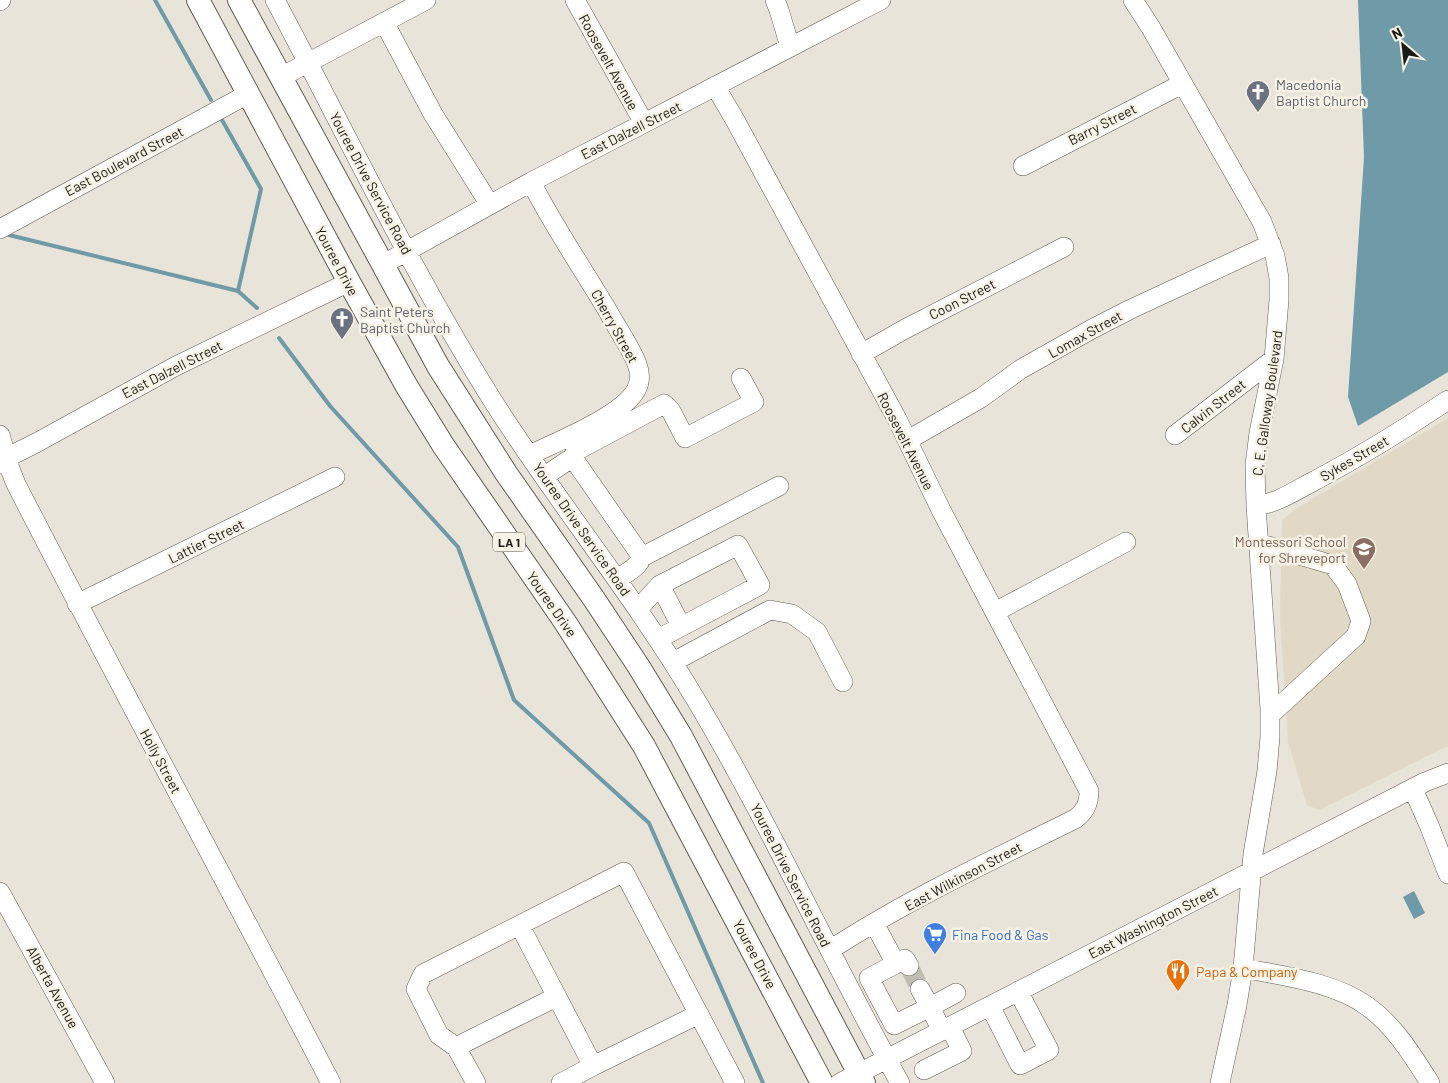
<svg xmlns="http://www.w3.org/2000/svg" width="1448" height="1083" font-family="Barlow,sans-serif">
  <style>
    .built { fill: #e1d9c6 }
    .water { fill: #6f9aa7 }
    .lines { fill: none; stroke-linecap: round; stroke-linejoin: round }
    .stream { stroke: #6f9aa7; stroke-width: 4 }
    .minor-tunnel { stroke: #c0bcb2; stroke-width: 19; stroke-dasharray: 19 9; stroke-linecap: butt }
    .minor-casing { stroke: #605c52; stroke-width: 20 }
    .major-casing { stroke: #605c52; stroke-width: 24 }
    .minor { stroke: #fff; stroke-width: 19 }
    .major { stroke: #fff; stroke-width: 22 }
    .labels { text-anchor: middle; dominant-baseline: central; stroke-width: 5; stroke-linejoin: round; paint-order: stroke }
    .shield { fill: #f7f2e6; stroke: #5d5b54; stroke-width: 1 }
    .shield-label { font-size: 12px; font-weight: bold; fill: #1b1a16 }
    .street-label { font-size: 14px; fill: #1b1a16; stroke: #f7f2e6 }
    .worship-label { font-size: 14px; fill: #5b616d; stroke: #f7f2e6; text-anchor: start }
    .education-label { font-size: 14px; fill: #785e54; stroke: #f7f2e6; text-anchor: end }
    .shop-label { font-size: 14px; fill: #366cbe; stroke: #f7f2e6; text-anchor: start }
    .food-label { font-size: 14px; fill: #c56008; stroke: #f7f2e6; text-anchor: start }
  </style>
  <rect width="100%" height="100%" fill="#e9e4d9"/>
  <path class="built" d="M1448 418V747L1441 749 1319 810 1314 808 1307 805 1288 742 1280 619 1282 520 1297 508Z"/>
  <path class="water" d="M1358 0H1448V372L1358 426 1348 397 1364 157Z
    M1414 891 1425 913 1414 919 1403 897Z"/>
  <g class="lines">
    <path class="stream" d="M155 0 211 100
      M222 120 261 189 238 291
      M9 235 238 291 257 308
      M279 338 330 406 458 547 514 700 649 823 763 1083"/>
    <path class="minor-tunnel" d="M909 966 920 989"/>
    <g class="minor-casing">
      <path id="minor" d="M275 0C346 133 411 270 491 398 556 501 634 595 696 700 770 824 830 957 900 1083
        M575 0 644 123
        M775 0 779 10 790 47
        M1133 0 1151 28 1262 222 1275 256 1279 278V300L1274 359 1259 433 1255 465 1256 506 1270 709V737L1267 771 1253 854 1243 968 1237 1005 1220 1083
        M0 1 1 0
        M384 22 433 114 490 205
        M281 77 426 0
        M715 86 735 120 897 419 941 510 1089 791C1089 804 1085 812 1075 819 992 860 907 900 830 950
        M1023 166 1182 84
        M0 229 248 94
        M382 265 531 182 881 0
        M861 354 905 329 1064 247
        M0 435 10 469 16 484C119 685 227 883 331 1083
        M1175 435 1274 359
        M908 440 981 398 1021 369 1092 329 1131 309 1271 244
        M530 455C558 441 622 416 636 390 641 381 640 372 637 364 630 346 618 330 609 313 583 269 554 227 531 182
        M572 459 576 451 664 404 671 411 685 438 754 402 741 378
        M0 464 14 454 36 443 176 366 349 282
        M545 476 567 461 572 459 575 461 642 557C638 568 626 573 617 579
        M1256 506C1278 503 1296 490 1316 480 1361 456 1405 429 1448 400
        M1258 543 1333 565 1347 584 1361 621 1356 636 1270 715
        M642 557 779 486
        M660 585 681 626
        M77 604 335 477
        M638 609 660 585 738 545 760 585 658 639
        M995 612 1126 542
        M673 662 770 610 792 614 817 632 843 682
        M1413 789 1429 825 1448 874
        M0 892 105 1083
        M874 923 896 964
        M520 926 593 1066 699 1014
        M909 966 905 959 869 978 894 1025 930 1007 942 1031
        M1243 968C1282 976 1334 982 1367 1006 1394 1025 1413 1056 1430 1083
        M920 989 930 1007 956 993
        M990 1006 1020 1065 1049 1050 1018 991
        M456 1047 439 1035 416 989 423 974 624 872 735 1083
        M924 1070 962 1051 950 1027
        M476 1083 456 1047 556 997
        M561 1083 593 1066
        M840 1083 1425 782 1448 773"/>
    </g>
    <g class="major-casing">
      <path id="major" d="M198 0 349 282 406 385 443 445 565 622 644 746 822 1083
        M239 0 438 366 506 473 594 599 639 667 681 736 864 1083"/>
    </g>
    <use href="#minor" class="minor"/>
    <use href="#major" class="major"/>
  </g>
  <defs>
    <g id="church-pin" transform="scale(1.25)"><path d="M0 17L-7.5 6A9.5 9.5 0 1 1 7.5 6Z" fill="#6b7280" stroke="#f7f2e6"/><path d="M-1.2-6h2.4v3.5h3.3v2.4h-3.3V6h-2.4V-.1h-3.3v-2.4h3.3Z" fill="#fff"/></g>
    <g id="school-pin" transform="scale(1.25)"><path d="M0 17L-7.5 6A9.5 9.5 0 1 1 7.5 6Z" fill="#8d6e63" stroke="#f7f2e6"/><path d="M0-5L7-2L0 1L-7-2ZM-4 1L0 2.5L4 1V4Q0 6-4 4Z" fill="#fff"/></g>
    <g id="supermarket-pin" transform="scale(1.25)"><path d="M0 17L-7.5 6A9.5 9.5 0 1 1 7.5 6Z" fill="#3f7fe0" stroke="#f7f2e6"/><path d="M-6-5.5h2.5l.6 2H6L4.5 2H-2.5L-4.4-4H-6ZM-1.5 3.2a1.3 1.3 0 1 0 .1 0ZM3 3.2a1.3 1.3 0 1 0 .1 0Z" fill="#fff"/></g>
    <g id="restaurant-pin" transform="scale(1.25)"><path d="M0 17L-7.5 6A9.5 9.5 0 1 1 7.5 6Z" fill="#e8710a" stroke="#f7f2e6"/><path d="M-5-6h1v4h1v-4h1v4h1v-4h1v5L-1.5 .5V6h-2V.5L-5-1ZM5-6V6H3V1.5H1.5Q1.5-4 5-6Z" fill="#fff"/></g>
  </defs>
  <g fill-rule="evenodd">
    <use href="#church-pin" x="1258" y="92"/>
    <use href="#church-pin" x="342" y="319"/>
    <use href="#school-pin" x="1364" y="549"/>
    <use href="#supermarket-pin" x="935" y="934"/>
    <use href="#restaurant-pin" x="1178" y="971"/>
  </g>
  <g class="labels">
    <rect class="shield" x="493" y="532.5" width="32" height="19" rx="4"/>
    <g class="shield-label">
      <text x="509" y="542">LA 1</text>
    </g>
    <g class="street-label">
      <text transform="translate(609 62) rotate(61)">Roosevelt Avenue</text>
      <text transform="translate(1102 124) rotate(-27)">Barry Street</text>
      <text transform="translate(631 130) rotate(-27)">East Dalzell Street</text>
      <text transform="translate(124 161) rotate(-28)">East Boulevard Street</text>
      <text transform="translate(371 183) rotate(62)">Youree Drive Service Road</text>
      <text transform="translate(337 261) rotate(62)">Youree Drive</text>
      <text transform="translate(962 299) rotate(-27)">Coon Street</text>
      <text transform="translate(615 326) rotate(61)">Cherry Street</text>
      <text transform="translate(1085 334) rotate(-29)">Lomax Street</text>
      <text transform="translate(172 369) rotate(-27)">East Dalzell Street</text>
      <text transform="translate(1267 403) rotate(-82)">C. E. Galloway Boulevard</text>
      <text transform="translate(1213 406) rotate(-38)">Calvin Street</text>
      <text transform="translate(906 441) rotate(63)">Roosevelt Avenue</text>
      <text transform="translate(1354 458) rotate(-30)">Sykes Street</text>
      <text transform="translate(582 529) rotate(55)">Youree Drive Service Road</text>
      <text transform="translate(206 541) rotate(-26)">Lattier Street</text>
      <text transform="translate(552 604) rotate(55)">Youree Drive</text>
      <text transform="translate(161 761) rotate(62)">Holly Street</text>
      <text transform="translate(791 875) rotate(63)">Youree Drive Service Road</text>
      <text transform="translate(963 876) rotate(-28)">East Wilkinson Street</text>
      <text transform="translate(1153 922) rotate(-27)">East Washington Street</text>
      <text transform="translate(755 954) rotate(62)">Youree Drive</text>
      <text transform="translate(53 987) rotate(61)">Alberta Avenue</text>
    </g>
    <g class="worship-label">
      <text x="1276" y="84">Macedonia<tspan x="1276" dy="16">Baptist Church</tspan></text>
      <text x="360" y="311">Saint Peters<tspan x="360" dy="16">Baptist Church</tspan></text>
    </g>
    <g class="education-label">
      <text x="1346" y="541">Montessori School<tspan x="1346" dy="16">for Shreveport</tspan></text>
    </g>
    <g class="shop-label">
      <text x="952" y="934">Fina Food &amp; Gas</text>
    </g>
    <g class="food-label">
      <text x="1196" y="971">Papa &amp; Company</text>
    </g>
  </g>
  <g transform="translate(1403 45) rotate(332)" stroke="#f7f2e6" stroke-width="4" paint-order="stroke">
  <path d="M0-4L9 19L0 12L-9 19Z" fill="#1b1a16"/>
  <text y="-8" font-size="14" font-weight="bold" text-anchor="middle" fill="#1b1a16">N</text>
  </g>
</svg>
